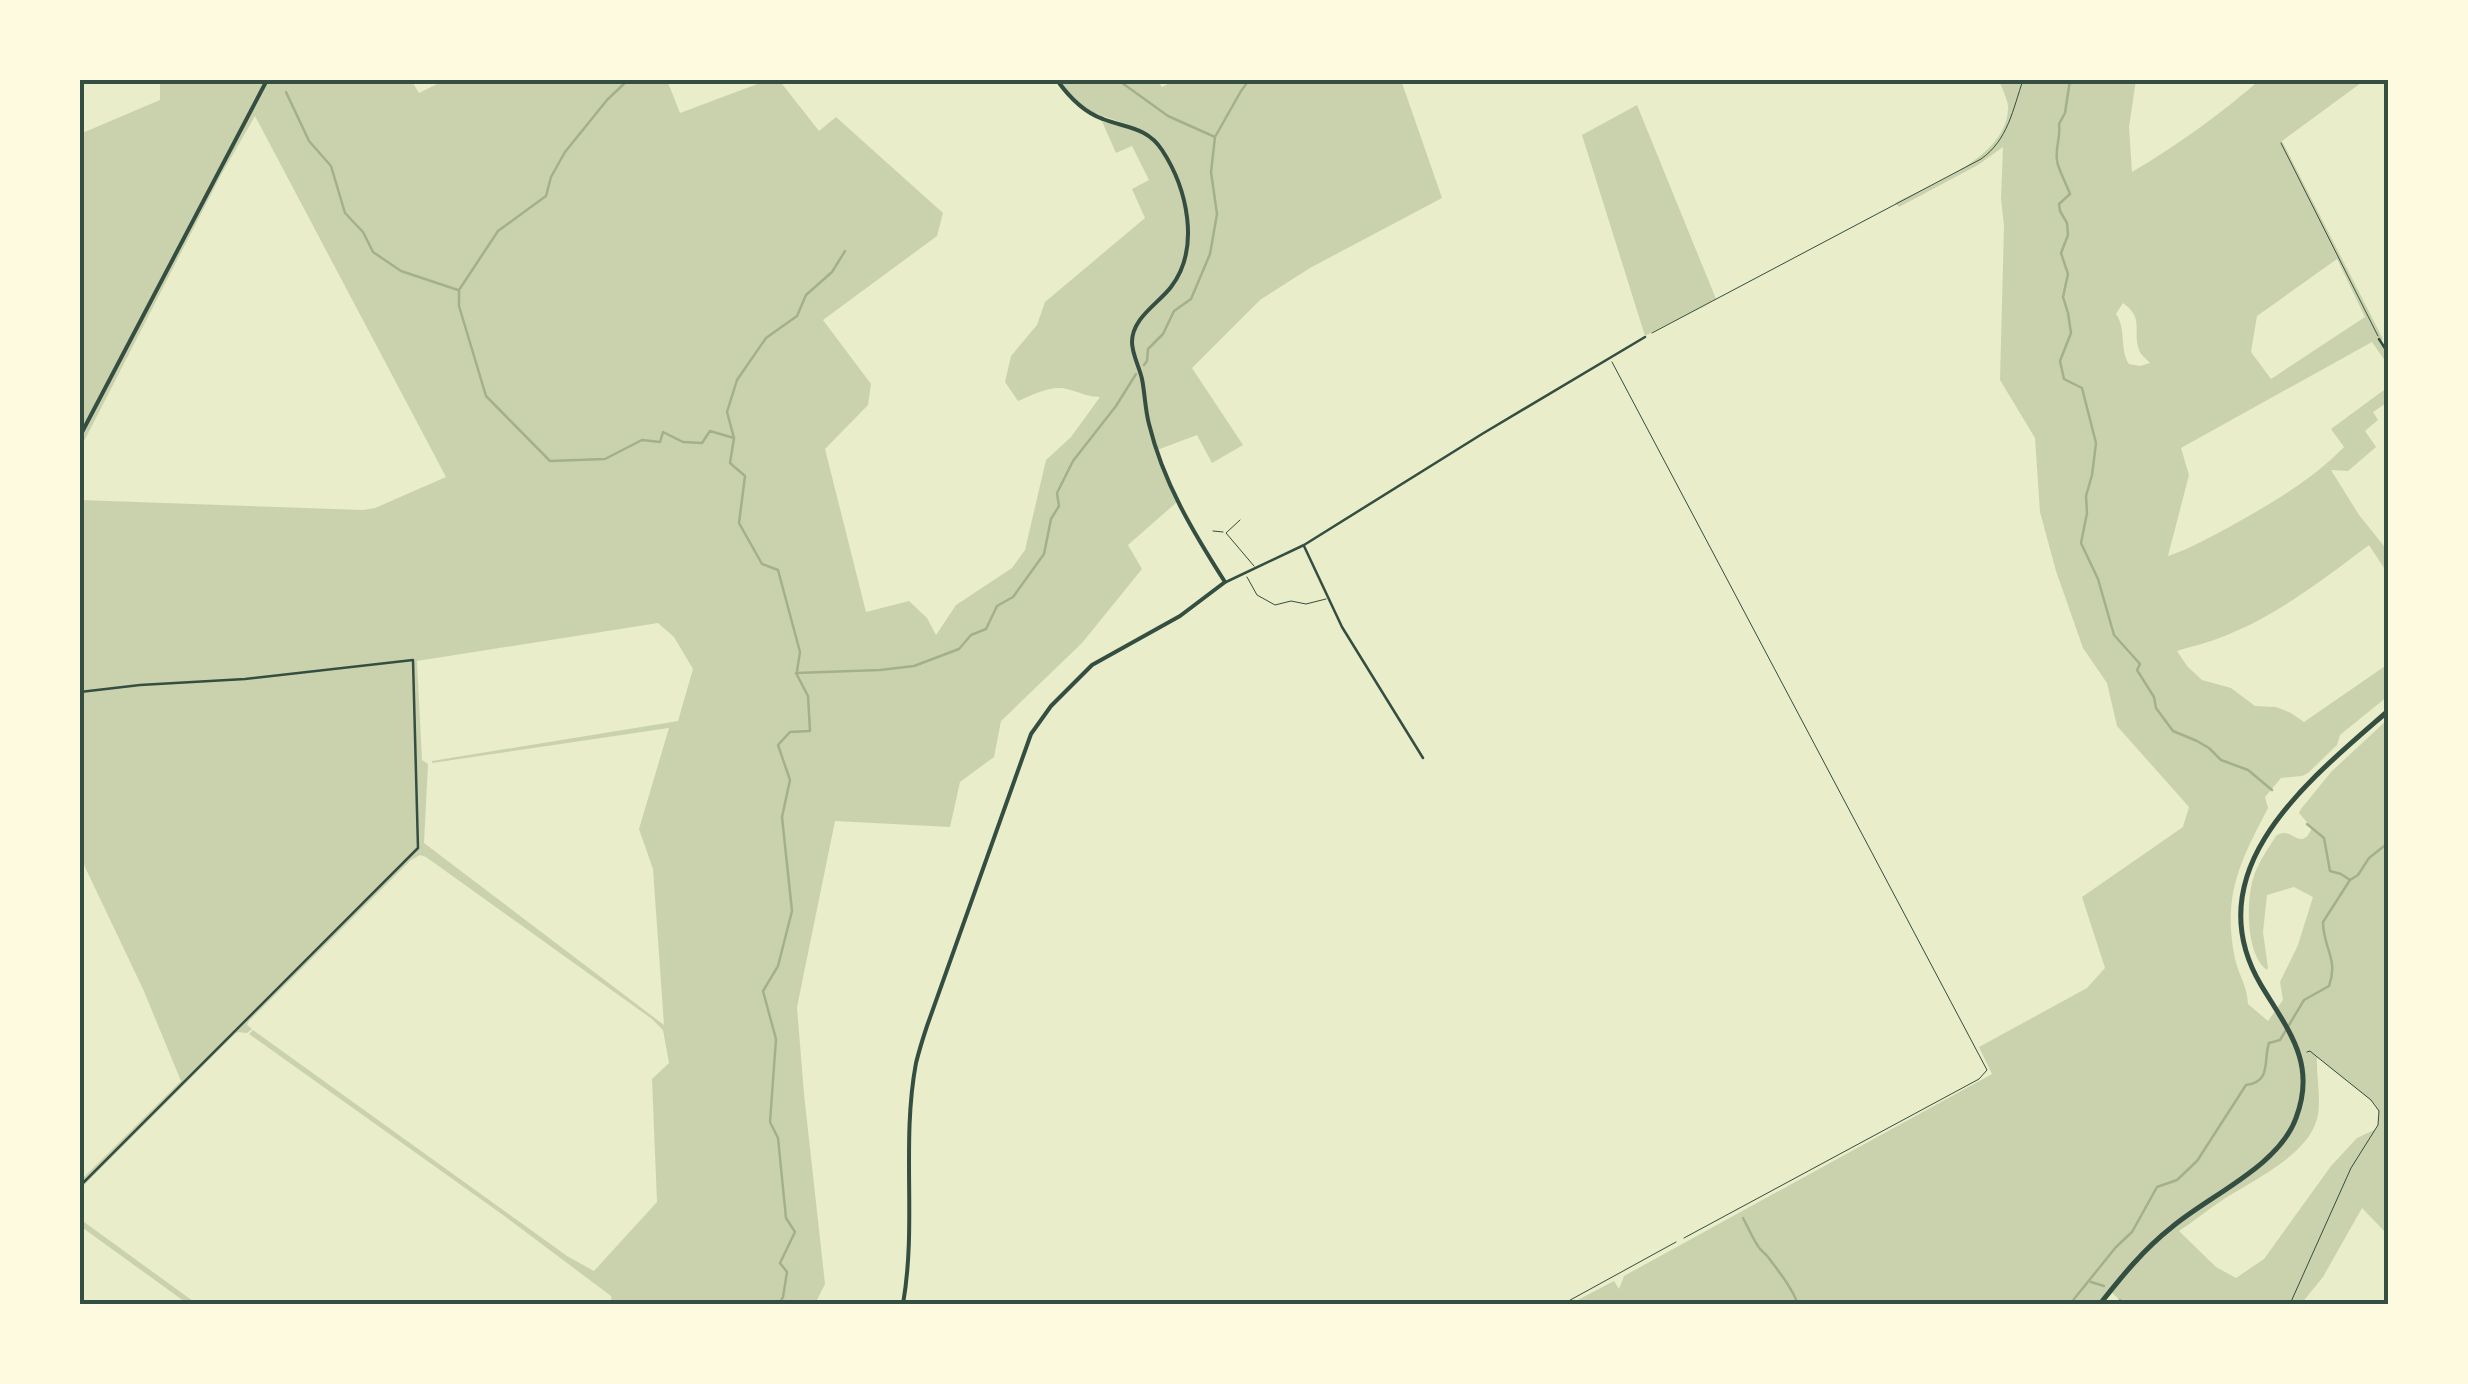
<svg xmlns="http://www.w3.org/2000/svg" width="2468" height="1384" font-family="Karla,sans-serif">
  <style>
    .green { fill: #cad2ad; fill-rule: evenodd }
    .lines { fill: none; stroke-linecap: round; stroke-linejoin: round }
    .stream { stroke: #a3b18a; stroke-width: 2.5 }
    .path { stroke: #344e41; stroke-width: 1 }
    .service { stroke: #344e41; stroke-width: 1 }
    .minor { stroke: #344e41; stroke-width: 2.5 }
    .tertiary { stroke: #344e41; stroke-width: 4 }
    .primary { stroke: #344e41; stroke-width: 5 }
    .neatline { fill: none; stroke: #344e41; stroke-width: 4 }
  </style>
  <rect width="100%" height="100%" fill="#e9edc9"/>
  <path class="green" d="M160 80H411L419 93 445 80H667L680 113 768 80H779L819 131 836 117 943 213 937 236 823 320 871 384 868 405 825 449 866 612 909 601 927 618 936 635 956 605 1012 568 1025 550 1046 460 1071 437 1100 397C1088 397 1079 392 1067 389 1051 385 1033 395 1018 401L1005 382 1011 356 1037 325 1045 302 1145 218 1132 189 1149 180 1132 146 1116 153 1101 119 1133 126C1092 112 1087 115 1058 80H1157L1162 87 1175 80H1401L1442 198 1310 268 1260 300 1192 368 1243 445 1212 463 1197 435 1157 450 1177 502 1128 545 1142 569 1082 643 1001 721 994 757 960 782 950 827 835 821 797 1007 804 1094 825 1284 815 1304H612L611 1296 503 1215 249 1034 253 1030 567 1256 594 1271 657 1202 652 1079 669 1063 663 1030 652 1019 426 857 420 855 411 860 249 1021 247 1025 252 1029 247 1033 238 1032 235 1034 80 1189V1181L181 1081 143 989 85 867 80 849V500L363 510 375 508 446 477 255 116 221 175 80 449V134L160 100ZM658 623 674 637 693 669 678 721 432 761V763L669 728 639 829 653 869 664 1025 424 843 428 764 422 760 417 661Z
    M1999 80H2136L2129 127 2132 172C2178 145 2220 114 2260 80H2365L2282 141 2383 339 2380 341 2388 355V365L2372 342 2181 448 2189 475 2168 556C2190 549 2212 536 2233 525 2272 503 2312 480 2344 447L2331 429 2388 387V402L2373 412 2378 420 2365 431 2376 447 2348 471 2331 470 2359 515 2388 551V574L2369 545C2324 579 2276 616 2222 637 2208 643 2192 646 2177 651L2187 666 2202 680 2231 688 2255 706 2276 707 2291 713 2304 722 2388 664V696L2340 735 2337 745 2308 773 2302 776 2281 778 2265 797 2268 808C2240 862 2222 896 2235 959 2239 976 2247 985 2248 1004L2268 1021 2283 1000 2280 982 2298 945 2313 897 2294 887 2267 895 2263 932 2268 968 2267 970C2246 955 2246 902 2253 879 2257 864 2268 849 2276 836 2292 824 2300 854 2312 828L2299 813 2301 809 2331 772 2388 719V1235L2362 1208 2323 1277 2301 1304H2124L2110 1291 2100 1304H1570L1614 1281 1619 1289 1624 1276 1992 1074 1979 1047 2087 988 2105 968 2082 897 2183 827 2189 807 2117 726 2107 683 2083 648 2056 571 2040 512 2035 438 2000 380 2004 226 2001 199 2003 147 1978 165 1899 207 1895 203C1932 184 2005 158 2008 110 2009 101 2002 89 1999 80ZM2337 259 2365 317 2271 379 2251 352 2257 316ZM2123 303C2145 319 2132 330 2139 350 2140 354 2147 360 2150 363L2140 366 2129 364C2119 349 2127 330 2116 314ZM2317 1057 2374 1103C2381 1113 2380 1118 2376 1129L2357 1138 2331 1166 2264 1259 2236 1278 2216 1267 2179 1231C2194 1221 2209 1209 2224 1199 2253 1180 2307 1156 2317 1119 2322 1100 2316 1077 2317 1057Z
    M1637 105 1716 299 1645 336 1582 135Z
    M80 1219 197 1304H188L80 1226Z"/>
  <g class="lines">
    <path class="stream" d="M628 80 607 100 565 152 551 177 546 196 498 231 459 290V306L486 396 550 461 605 459 642 440 660 442 663 432 683 442 702 443 710 431 734 438
      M1118 80 1168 116 1215 137
      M2070 80 2065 113 2059 124C2061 137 2055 148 2057 160 2057 167 2067 185 2070 194L2059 204 2060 211 2067 223 2068 235 2061 253 2068 274 2063 297 2068 313 2071 333 2060 361 2064 379 2082 388 2096 443 2092 475 2086 496 2087 513 2081 543 2098 579 2114 635 2140 664 2137 670 2154 697 2156 708 2173 731 2197 741 2209 748 2221 760 2248 770 2272 790
      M286 92 309 141 331 166 345 213 363 232 373 252 401 271 458 290
      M1144 365 1147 361 1148 349 1163 334 1174 311 1191 299 1210 254 1217 214 1211 172 1215 137 1241 91 1249 80
      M797 671 800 652 778 570 762 564 739 523 745 476 730 463 734 438 727 412 737 380 766 338 797 316 806 295 832 272 845 251
      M2307 824 2324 838 2330 871 2341 874 2350 880
      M1743 1218C1748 1227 1752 1237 1758 1246 1760 1250 1765 1253 1768 1257 1779 1272 1791 1286 1798 1304
      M2091 1282 2104 1286
      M2120 1300 2124 1304
      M779 1304 783 1297 787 1272 780 1263 795 1232 786 1218 778 1138 770 1122 776 1039 763 991 778 966 792 911 782 817 790 780 778 745 790 732 810 731 808 696 796 673 880 670 914 666 959 649 971 635 986 629 997 606 1013 597 1044 554 1051 519 1059 506 1057 493 1073 461 1116 406 1136 374
      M2070 1304 2116 1247 2132 1232 2157 1187 2177 1180 2197 1161 2246 1085C2272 1082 2263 1060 2269 1043L2280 1040 2304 1000 2329 986C2339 959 2323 948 2323 922L2350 880 2358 875 2369 858 2388 843"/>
    <path class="path" d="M1652 333 1981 159C2008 140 2013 109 2023 80
      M1612 362 1987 1070 1979 1079 1684 1238
      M2290 1304 2351 1168 2378 1125 2379 1111 2371 1100 2316 1056 2310 1051 2307 1052"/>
    <path class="service" d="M2281 143 2378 336
      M1240 520 1226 533 1254 566
      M1213 531 1223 532
      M1247 577 1257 595 1275 605 1291 601 1306 604 1326 599
      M1563 1304 1676 1242"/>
    <path class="minor" d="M2379 339 2388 353
      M1304 546 1342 627 1423 758
      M1226 582 1304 545 1482 434 1645 337
      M80 692 140 685 245 679 413 660 418 848 80 1186"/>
    <path class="tertiary" d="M80 436 267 80
      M903 1304C917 1224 901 1143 916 1063 919 1051 923 1038 927 1026L1031 734 1051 706 1092 665 1180 616 1225 582C1193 532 1163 482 1149 424 1145 409 1145 394 1142 379 1139 366 1132 354 1132 342 1132 318 1158 304 1171 287 1201 248 1187 188 1162 150 1147 127 1126 128 1103 119 1083 112 1069 97 1057 80"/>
    <path class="primary" d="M2100 1304C2122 1276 2144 1249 2172 1227 2210 1195 2279 1166 2296 1118 2317 1063 2288 1030 2261 985 2193 870 2310 779 2388 711"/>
  </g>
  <rect width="2468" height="1384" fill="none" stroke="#fefae0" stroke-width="165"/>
  <rect x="82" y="82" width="2304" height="1220" class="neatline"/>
</svg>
